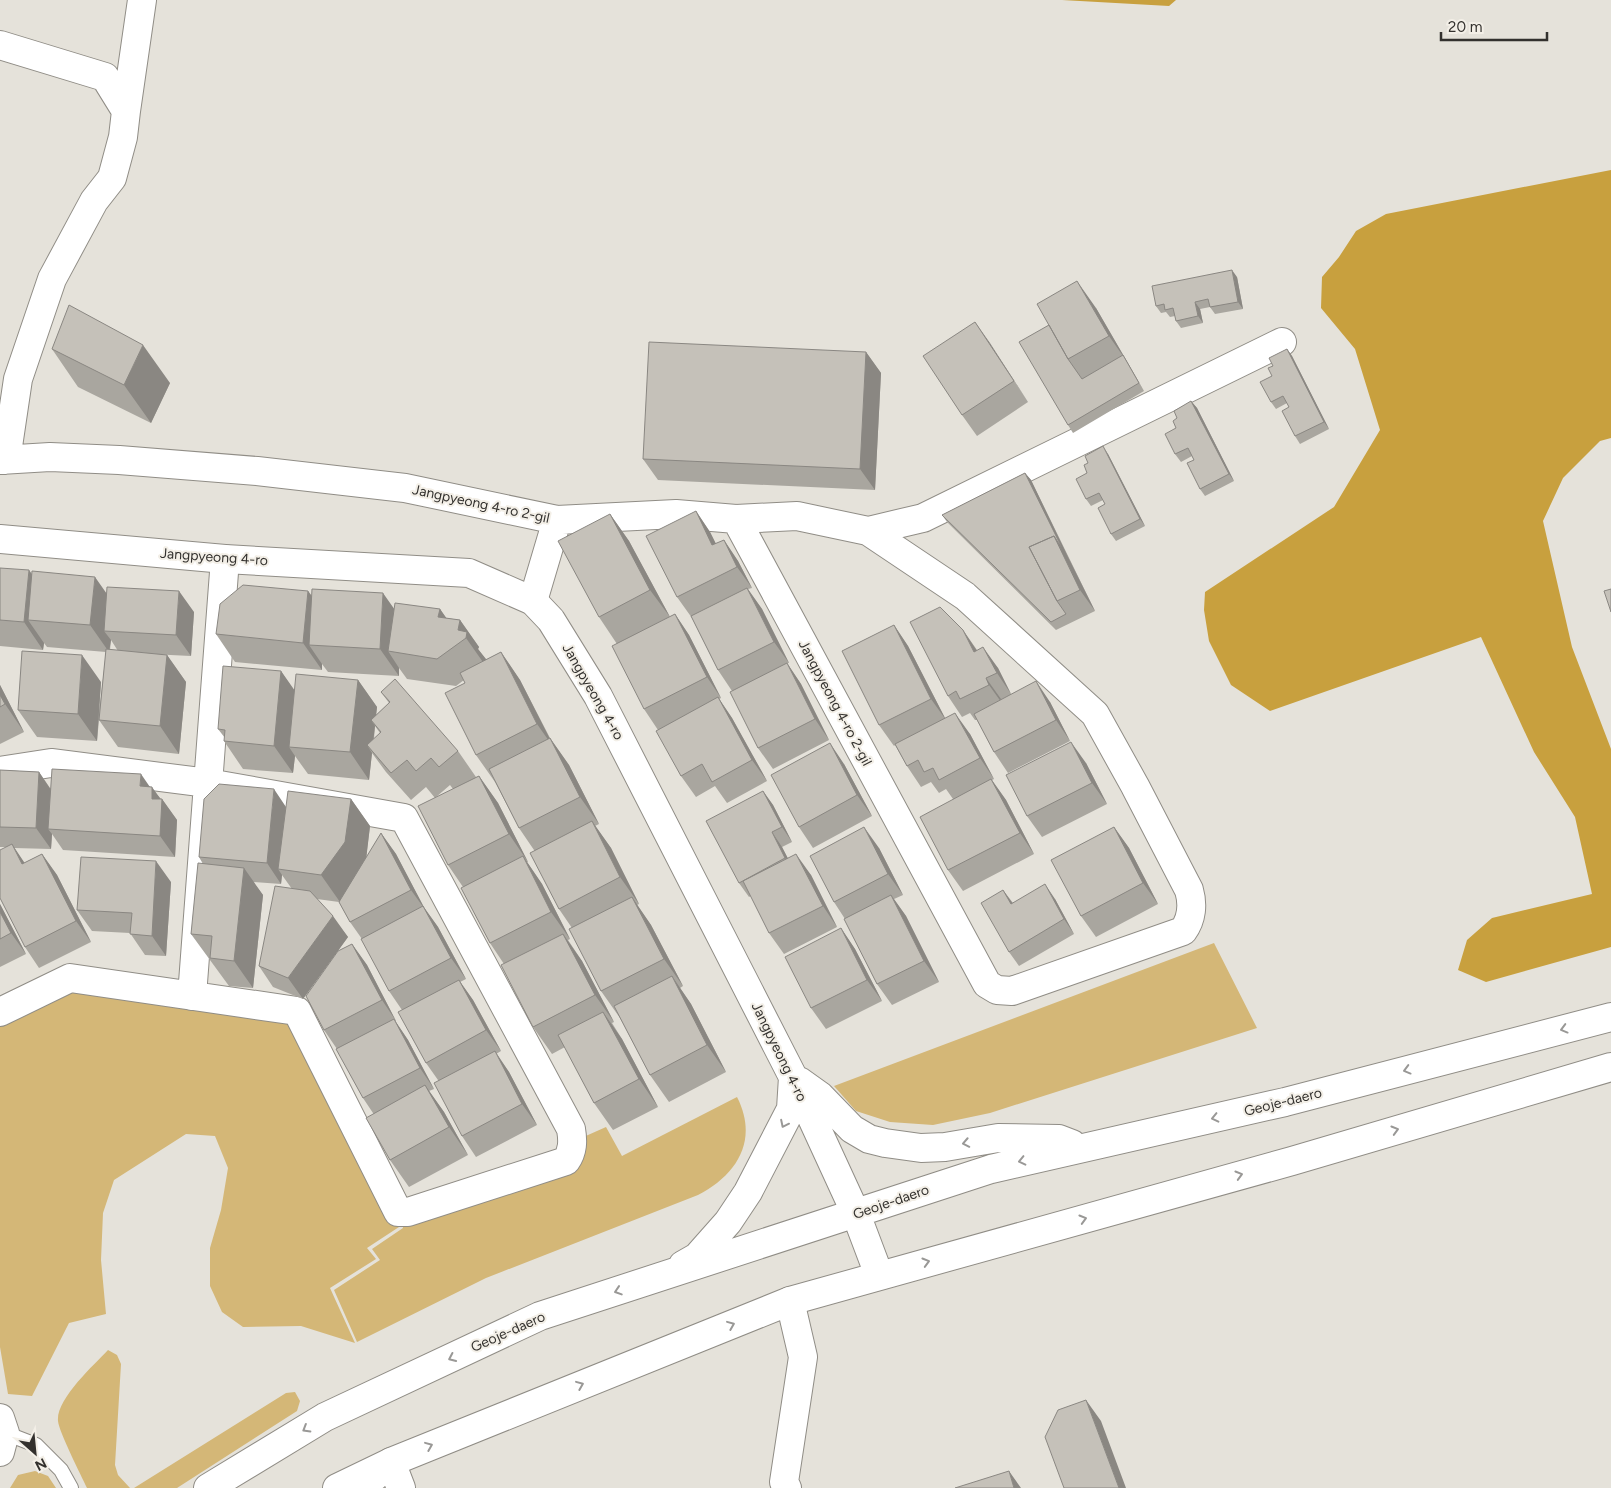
<svg xmlns="http://www.w3.org/2000/svg" width="1611" height="1488" font-family="Figtree,sans-serif">
  <style>
    .green { fill: #d4b777 }
    .forest { fill: #c8a03e }
    .lines { fill: none; stroke-linecap: round; stroke-linejoin: round }
    .lane-casing { stroke: #908d86; stroke-width: 16 }
    .street-casing { stroke: #908d86; stroke-width: 30 }
    .secondary-casing { stroke: #908d86; stroke-width: 30 }
    .lane { stroke: #fff; stroke-width: 14 }
    .street { stroke: #fff; stroke-width: 28 }
    .secondary { stroke: #fff; stroke-width: 28 }
    .wall { fill: #a9a69f; fill-rule: evenodd }
    .shaded-wall { fill: #8a8782 }
    .building { fill: #c5c1b9; stroke: #8a8782 }
    .oneway { stroke: #999896 }
    .labels { text-anchor: middle; dominant-baseline: central; stroke-width: 4; stroke-linejoin: round; paint-order: stroke }
    .street-label { font-size: 14px; fill: #33312e; stroke: #f3efe7 }
  </style>
  <rect width="100%" height="100%" fill="#e5e2da"/>
  <path class="green" d="M1214 943 1257 1028 990 1113 933 1125 890 1122 856 1111 834 1086Z
    M70 978 297 1011 396 1211 399 1227 367 1248 376 1259 330 1288 355 1343 301 1326 243 1327 222 1312 210 1286V1248L221 1210 228 1168 215 1136 186 1134 114 1180 103 1213 101 1260 106 1314 69 1323 32 1396 8 1394 0 1347V1012Z
    M737 1097C759 1140 737 1175 698 1195L486 1278 357 1342 334 1290 380 1260 372 1249 403 1228 402 1217 569 1164 579 1139 606 1127 622 1156Z
    M108 1350 117 1355 121 1364 115 1465 118 1475 130 1488H87C81 1475 59 1432 58 1421 56 1399 94 1365 108 1350Z
    M295 1392 300 1401 297 1411 177 1488H134L286 1393Z
    M35 1471 48 1476 56 1488H10L18 1475Z"/>
  <path class="forest" d="M1062 0H1176L1169 6Z
    M1611 170V438L1600 441 1563 478 1543 521 1572 647 1611 749V947L1486 982 1458 970 1467 940 1492 918 1592 894 1575 817 1534 752 1481 637 1270 711 1231 685 1209 641 1204 610 1205 592 1334 507 1380 430 1355 349 1321 308 1322 277 1339 257 1356 231 1386 214Z"/>
  <g class="lines">
    <g class="lane-casing">
      <path id="lane" d="M5 1433 36 1445 61 1470 71 1488"/>
    </g>
    <g class="street-casing">
      <path id="street" d="M0 45 105 77 126 111 123 137 112 178 94 201 52 279 18 379 6 460
        M126 111 142 0
        M0 460 50 457 119 460 257 471 405 488 557 520 676 514 736 519 987 984 997 990 1012 991 1183 931C1192 919 1193 904 1189 890L1135 786 1095 714 965 596 868 531 797 516 736 519
        M868 531 923 518 1282 342
        M533 601 557 520
        M0 771 51 763 208 783 404 818 571 1129C573 1141 573 1151 566 1161L408 1212H398L297 1011 70 978 0 1012
        M192 996 225 559
        M0 1418 5 1433 0 1452
        M374 1477 391 1462 401 1488
        M787 1488 784 1482 803 1357 790 1301"/>
    </g>
    <g class="secondary-casing">
      <path id="secondary" d="M0 539 225 559 469 573 533 601 551 620 598 696 793 1077 856 1214 879 1275
        M799 1081 820 1096 852 1129 869 1139 885 1143 921 1148 945 1147 998 1138 1059 1139 1072 1144
        M683 1265 697 1257 728 1222 748 1192 791 1109 793 1077
        M208 1488 325 1417 540 1316 991 1169 1285 1102 1611 1017
        M337 1488 391 1462 790 1301 1292 1161 1611 1067"/>
    </g>
    <use href="#lane" class="lane"/>
    <use href="#street" class="street"/>
    <use href="#secondary" class="secondary"/>
  </g>
  <path class="wall" d="M1237 277 1243 309 1215 314 1210 307 1200 309 1203 323 1181 328 1176 321 1175 316 1170 317 1166 312 1161 313 1156 306Z
    M1096 308 1144 391 1073 433 1068 425 1049 325Z
    M975 322 1028 402 977 436 962 415Z
    M52 349 170 383 151 423 78 387Z
    M1287 349 1292 356 1329 429 1300 444 1295 436 1289 407 1287 403 1276 409 1271 402 1273 366Z
    M866 352 881 373 875 490 658 480 643 459Z
    M1191 401 1197 408 1234 481 1205 496 1200 489 1194 460 1192 456 1181 462 1175 454 1177 418Z
    M1108 454 1145 526 1116 541 1111 534 1105 504 1103 500 1091 506 1086 499 1087 473Z
    M1025 473 1031 480 1095 611 1056 630 947 522 942 515Z
    M696 511 710 532 716 544 724 540 738 561 752 588 748 589 762 609 789 663H787L801 684 829 740 773 769 758 748 732 691 718 670 692 618 677 597Z
    M610 514 629 541 670 617 675 614 689 635 721 698 719 699 732 718 767 781 727 803 715 786 696 797 681 776 658 730 644 709 617 644 599 617Z
    M0 568 32 575 107 594 194 612 191 656 150 654 167 655 186 682 179 754 118 747 99 720 97 741 37 737 18 710 101 682 99 713 106 652 47 647 44 643 43 650 0 646ZM111 640 118 651 110 650Z
    M308 591 312 596 394 610 440 609 446 618 460 620 479 647 478 649 486 660 501 652 520 680 550 738 569 765 599 824 595 826 611 848 639 904 637 905 651 925 683 986 680 988 691 1004 726 1072 669 1102 650 1075 620 1018 601 991 572 928 559 909 534 850 519 828 495 782 476 755 465 683 464 680 456 686 407 679 399 668V676L328 672 322 664V670L235 662 216 634Z
    M894 625 908 646 945 718 970 734 994 779 992 780 1006 800 1034 854 963 891 948 870 953 799 946 789 939 793 931 782 921 787 907 766 895 745 894 746 879 725Z
    M963 630 977 650 998 668 1011 694 1050 702 1070 741 1008 773 994 752 977 720H975L970 713 962 717 948 696Z
    M281 671 294 691 358 680 377 707 376 715 389 703 381 692 458 751 476 777 479 776 498 803 528 862H527L542 884 570 939 568 940 582 961 614 1022 612 1023 622 1039 658 1107 613 1130 594 1103 565 1047 552 1054 533 1027 504 964 490 943 463 887 448 865 453 789 450 785 435 798 426 787 411 800 386 772 372 753 369 780 308 774 295 756 293 773 243 769 224 741 225 738 218 729ZM375 726 380 733 374 739Z
    M0 685 24 732 0 744Z
    M1086 763 1107 804 1042 837 1027 816Z
    M844 764 872 816 813 848 799 827Z
    M0 770 39 772 50 788 149 786 161 799H162L177 820 175 857 63 850 52 834 51 849 14 848 24 863 42 854 57 875 91 942 39 968 25 947 6 847H0Z
    M763 791 773 805 792 842 782 847 788 859 811 875 837 927 784 954 769 933 751 896 749 897 739 883Z
    M351 799 370 826 366 858 381 833 396 854 423 906 438 927 466 979 460 982 473 1000 501 1051 496 1054 509 1072 537 1125 476 1157 462 1136 438 1080 426 1063 402 1010 389 991 362 939 350 922 339 902 317 899 348 937 303 999 273 987 259 966 292 889 282 875 281 884 253 882 263 895 253 988 229 986 191 934 203 864 199 857 286 807Z
    M1114 827 1129 848 1158 904 1096 937 1081 916Z
    M879 848 903 895 894 899 906 916 939 982 892 1005 877 984 845 919 834 902Z
    M171 882 166 956 145 955 130 933 92 931 77 910Z
    M1003 890 1013 903 1055 899 1074 934 1019 966 1009 952Z
    M0 904 26 954 0 967Z
    M841 928 855 949 882 1001 826 1029 811 1008Z
    M352 944 367 965 396 1021H395L408 1040 434 1089 429 1091 444 1112 468 1155 409 1187 390 1160 373 1113 363 1098 337 1049 324 1030Z"/>
  <path class="shaded-wall" d="M1232 270 1237 277 1243 309 1238 302Z
    M1077 281 1096 308 1144 391 1123 356 1109 336Z
    M1195 302 1200 309 1203 323 1198 316Z
    M975 322 990 343 1028 402 1014 381Z
    M143 345 170 383 151 423 124 385Z
    M1287 349 1292 356 1329 429 1324 422Z
    M866 352 881 373 875 490 860 469Z
    M1191 401 1197 408 1234 481 1229 474Z
    M1103 446 1108 454 1145 526 1140 519Z
    M1025 473 1031 480 1068 557 1063 550Z
    M696 511 710 532 727 566 712 545Z
    M610 514 629 541 670 617 650 590Z
    M1054 536 1068 557 1095 611 1080 590Z
    M724 540 738 561 752 588 737 567Z
    M29 570 48 597 28 620 44 643 43 650 24 622Z
    M95 577 114 604 104 631 111 640 109 652 90 625Z
    M747 588 762 609 789 663 774 642Z
    M179 591 194 612 191 656 176 635Z
    M308 591 327 618 309 645 322 664V670L303 643Z
    M383 593 402 620 388 651 399 668V676L380 649Z
    M440 609 459 636 438 617Z
    M675 614 689 635 721 698 707 677Z
    M460 620 479 647 478 649 486 659 485 665 466 638 458 630Z
    M894 625 908 646 946 720 931 699Z
    M963 630 977 651 974 652Z
    M983 647 998 668 1011 694 997 673Z
    M501 652 520 680 556 751 537 724Z
    M82 655 101 682 97 741 78 714Z
    M167 655 186 682 179 754 160 726Z
    M787 663 801 684 829 740 815 719Z
    M281 671 300 698 289 747 295 756 293 773 274 746Z
    M986 678 1001 699 1004 706 989 685Z
    M358 680 377 707 375 725 371 720 375 726 372 751 367 745 372 753 369 780 350 752Z
    M1036 681 1050 702 1070 741 1056 720Z
    M0 685 24 732 5 704 0 695Z
    M718 697 732 718 767 781 752 760Z
    M955 713 970 734 994 779 980 758Z
    M550 738 569 765 599 824 580 797Z
    M1071 742 1086 763 1107 804 1092 783Z
    M830 743 844 764 872 816 857 795Z
    M39 772 53 793 48 829 52 834 51 849 36 828Z
    M141 774 152 790V787L162 801V799L177 820 175 857 160 836 140 786Z
    M479 776 498 803 528 862 509 834Z
    M991 779 1006 800 1034 854 1020 833Z
    M274 789 288 810 278 869 282 875 281 884 267 863Z
    M763 791 773 805 792 842 782 827Z
    M351 799 370 826 365 869 340 902 321 875Z
    M592 821 611 848 639 904 620 877Z
    M864 827 879 848 903 895 888 874Z
    M1114 827 1129 848 1158 904 1143 883Z
    M772 832 782 847 795 872 785 858Z
    M381 833 396 854 426 911 411 890Z
    M12 844 26 865 22 864Z
    M42 854 57 875 91 942 76 921Z
    M796 854 811 875 837 927 823 906Z
    M523 856 542 884 570 939 551 912Z
    M156 861 171 882 166 956 152 936Z
    M244 868 263 895 253 988 234 961Z
    M1045 884 1055 899 1074 934 1064 919Z
    M1003 890 1013 904H1011Z
    M891 895 906 916 939 982 924 961Z
    M632 897 651 925 683 986 664 959Z
    M0 904 26 954 11 933 0 912Z
    M423 906 438 927 466 979 451 958Z
    M333 916 348 937 303 999 288 978Z
    M841 928 855 949 882 1001 867 980Z
    M563 934 582 961 614 1022 595 995Z
    M352 944 367 965 396 1021 382 1000Z
    M672 976 691 1004 726 1072 707 1045Z
    M459 980 473 1000 501 1051 486 1030Z
    M603 1012 622 1039 658 1107 639 1079Z
    M394 1019 408 1040 434 1089 420 1068Z
    M495 1051 509 1072 537 1125 522 1104Z
    M425 1085 444 1112 468 1155 449 1127Z
    M1086 1400 1101 1421 1126 1488H1119Z
    M1009 1471 1021 1488H1014Z"/>
  <path class="building" d="M1232 270 1238 302 1210 307 1208 299 1195 302 1198 316 1176 321 1173 308 1165 310 1164 304 1156 306 1152 286Z
    M1077 281 1109 336 1068 359 1037 304Z
    M69 305 143 345 124 385 52 349Z
    M975 322 1014 381 962 415 923 356Z
    M1049 325 1068 359 1082 379 1123 355 1139 383 1068 425 1019 342Z
    M649 342 866 352 860 469 643 459Z
    M1287 349 1324 422 1295 436 1282 411 1289 407 1283 396 1271 402 1260 382 1272 376 1268 368 1273 366 1269 358Z
    M1191 401 1229 474 1200 489 1187 463 1194 460 1188 448 1175 454 1165 434 1176 428 1173 421 1177 418 1174 411Z
    M1103 446 1140 519 1111 534 1098 508 1105 504 1099 493 1086 499 1076 479 1087 473 1084 465 1088 463 1085 456Z
    M1025 473 1063 550 1054 536 1029 547 1057 601 1066 614 1051 622 942 515Z
    M696 511 712 545 724 540 737 567 677 597 646 536Z
    M610 514 650 590 599 617 558 541Z
    M1054 536 1080 590 1057 601 1029 547Z
    M0 568 29 570 24 622 0 620Z
    M32 571 95 577 90 625 28 620Z
    M243 585 308 591 303 643 216 634 220 604Z
    M107 587 179 591 176 635 104 631Z
    M747 588 774 642 718 670 691 616Z
    M312 589 383 593 380 649 309 645Z
    M1611 589V612L1604 591Z
    M395 603 440 609 438 617 460 620 458 630 467 632 466 638 437 659 388 651Z
    M940 607 963 630 974 652 983 647 997 673 986 678 989 685 960 699 956 691 948 696 910 622Z
    M675 614 707 677 644 709 612 646Z
    M894 625 931 699 879 725 842 651Z
    M106 649 167 655 160 726 99 720Z
    M22 651 82 655 78 714 18 710Z
    M501 652 537 724 476 755 445 693 465 683 460 673Z
    M787 663 815 719 758 748 730 692Z
    M223 666 281 671 274 746 224 741 225 730 218 729Z
    M296 674 358 680 350 752 289 747Z
    M395 679 458 751 439 767 431 758 416 771 407 760 391 773 367 745 381 732 371 720 390 702 381 692Z
    M1036 681 1056 720 994 752 974 714Z
    M0 695 5 704 0 707Z
    M718 697 752 760 712 782 702 764 681 776 656 731Z
    M955 713 980 758 939 780 933 768 924 772 918 760 907 766 895 744Z
    M550 738 580 797 519 828 489 769Z
    M1071 742 1092 783 1027 816 1006 775Z
    M830 743 857 795 799 827 771 775Z
    M52 769 141 774 140 786 152 787V799H162L160 836 48 829Z
    M0 770 39 772 36 828 0 827Z
    M479 776 509 834 448 865 418 806Z
    M991 779 1020 833 948 870 920 817Z
    M219 784 274 789 267 863 199 857 204 799Z
    M288 791 351 799 345 842 321 875 278 869Z
    M763 791 782 827 772 832 785 858 739 883 706 821Z
    M592 821 620 877 559 909 530 853Z
    M864 827 888 874 834 902 810 856Z
    M1114 827 1143 883 1081 916 1051 860Z
    M381 833 411 890 350 922 339 902Z
    M12 844 22 864 42 854 76 921 25 947 0 898V850Z
    M796 854 823 906 769 933 743 881Z
    M523 856 551 912 490 943 461 888Z
    M81 857 156 861 152 936 130 934 132 913 77 910Z
    M198 863 244 868 234 961 210 958 212 936 191 934Z
    M1045 884 1064 919 1009 952 981 903 1003 890 1011 904Z
    M275 886 310 891 333 916 288 978 259 966Z
    M891 895 924 961 877 984 844 919Z
    M632 897 664 959 601 991 569 929Z
    M423 906 451 958 389 991 361 939Z
    M0 912 11 933 0 939Z
    M841 928 867 980 811 1008 785 957Z
    M563 934 595 995 533 1027 501 965Z
    M352 944 382 1000 324 1030 306 996 338 951Z
    M672 976 707 1045 650 1075 614 1006Z
    M459 980 486 1030 426 1063 398 1012Z
    M603 1012 639 1079 594 1103 558 1035Z
    M394 1019 420 1068 363 1098 336 1049Z
    M495 1051 522 1104 462 1136 434 1083Z
    M425 1085 449 1127 390 1160 366 1118Z
    M1086 1400 1119 1488H1064L1045 1437 1058 1410Z
    M1009 1471 1014 1488H955Z"/>
  <defs><path id="oneway-chevron" d="M-2-3.5L2.5 0L-2 3.5" fill="none" stroke-width="1.6" stroke-linecap="round" stroke-linejoin="round" transform="scale(1.25)"/></defs>
  <g class="oneway">
    <use href="#oneway-chevron" transform="translate(1564 1029) rotate(165)"/>
    <use href="#oneway-chevron" transform="translate(1407 1070) rotate(165)"/>
    <use href="#oneway-chevron" transform="translate(1215 1118) rotate(167)"/>
    <use href="#oneway-chevron" transform="translate(784 1124) rotate(116)"/>
    <use href="#oneway-chevron" transform="translate(1395 1130) rotate(-16)"/>
    <use href="#oneway-chevron" transform="translate(966 1143) rotate(169)"/>
    <use href="#oneway-chevron" transform="translate(1022 1161) rotate(167)"/>
    <use href="#oneway-chevron" transform="translate(1239 1175) rotate(-16)"/>
    <use href="#oneway-chevron" transform="translate(1083 1219) rotate(-16)"/>
    <use href="#oneway-chevron" transform="translate(926 1262) rotate(-16)"/>
    <use href="#oneway-chevron" transform="translate(618 1291) rotate(162)"/>
    <use href="#oneway-chevron" transform="translate(731 1325) rotate(-22)"/>
    <use href="#oneway-chevron" transform="translate(452 1358) rotate(155)"/>
    <use href="#oneway-chevron" transform="translate(580 1385) rotate(-22)"/>
    <use href="#oneway-chevron" transform="translate(306 1429) rotate(149)"/>
    <use href="#oneway-chevron" transform="translate(429 1446) rotate(-22)"/>
  </g>
  <g class="labels">
    <g class="street-label">
      <text transform="translate(481 504) rotate(12)">Jangpyeong 4-ro 2-gil</text>
      <text transform="translate(214 557) rotate(4)">Jangpyeong 4-ro</text>
      <text transform="translate(593 692) rotate(60)">Jangpyeong 4-ro</text>
      <text transform="translate(835 703) rotate(62)">Jangpyeong 4-ro 2-gil</text>
      <text transform="translate(779 1052) rotate(64)">Jangpyeong 4-ro</text>
      <text transform="translate(1283 1102) rotate(-14)">Geoje-daero</text>
      <text transform="translate(891 1202) rotate(-19)">Geoje-daero</text>
      <text transform="translate(508 1332) rotate(-24)">Geoje-daero</text>
    </g>
  </g>
  <g transform="translate(35 1453) rotate(153)" stroke="#f3efe7" stroke-width="4" paint-order="stroke">
  <path d="M0-4L9 19L0 12L-9 19Z" fill="#33312e"/>
  <text y="-8" font-size="14" font-weight="bold" text-anchor="middle" fill="#33312e">N</text>
  </g>
  <path d="M1441 32v8h106v-8" fill="none" stroke="#33312e" stroke-width="2.5"/>
  <text x="1448" y="32" font-size="15" fill="#33312e" stroke="#f3efe7" stroke-width="4" paint-order="stroke">20 m</text>
</svg>
